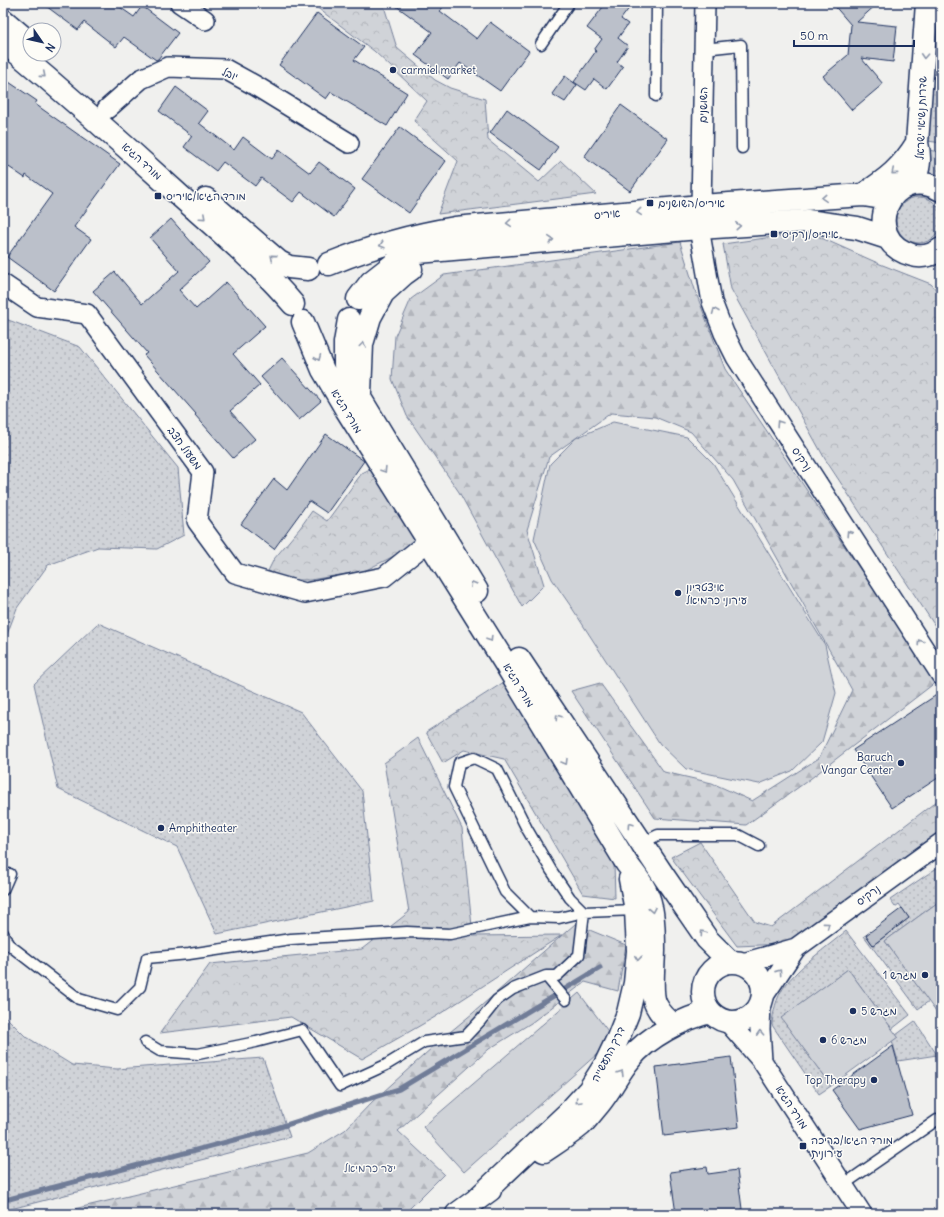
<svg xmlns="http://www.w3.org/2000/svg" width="944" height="1217" font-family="Delius,'Playpen Sans Hebrew',sans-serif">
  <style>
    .grass { fill: url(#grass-dots); stroke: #76819b }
    .forest { fill: url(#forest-firs); stroke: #76819b }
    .park { fill: url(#park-crowns); stroke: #76819b }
    .pitch { fill: #d0d3d8; stroke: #76819b }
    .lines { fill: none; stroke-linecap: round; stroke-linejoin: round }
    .stream { stroke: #6f7b97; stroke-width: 5 }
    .building { fill: #bbc0ca; stroke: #1b2f5e }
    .lane-casing { stroke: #1b2f5e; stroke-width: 13 }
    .street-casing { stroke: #1b2f5e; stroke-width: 22 }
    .secondary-casing { stroke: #1b2f5e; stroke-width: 25 }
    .lane { stroke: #fdfcf7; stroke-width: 10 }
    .street { stroke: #fdfcf7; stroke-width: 19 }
    .secondary { stroke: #fdfcf7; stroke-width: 22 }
    .oneway { stroke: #8c96aa }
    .poi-dot { fill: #1b2f5e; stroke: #fdfcf7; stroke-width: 1.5 }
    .labels { text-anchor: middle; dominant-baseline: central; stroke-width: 3; stroke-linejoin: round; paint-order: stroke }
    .poi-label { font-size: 11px; fill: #1b2f5e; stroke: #fdfcf7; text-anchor: start }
    .street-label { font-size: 11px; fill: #1b2f5e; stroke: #fdfcf7 }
    .park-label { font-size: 11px; fill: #48587c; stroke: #fdfcf7 }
  </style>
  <defs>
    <pattern id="grass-dots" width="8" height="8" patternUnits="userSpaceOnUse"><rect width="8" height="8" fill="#d0d3d8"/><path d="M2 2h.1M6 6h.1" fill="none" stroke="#b2b5bc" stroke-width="1.8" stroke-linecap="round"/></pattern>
    <pattern id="forest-firs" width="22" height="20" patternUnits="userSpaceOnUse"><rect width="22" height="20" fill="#d0d3d8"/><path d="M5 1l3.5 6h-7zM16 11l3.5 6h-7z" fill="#b2b5bc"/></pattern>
    <pattern id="park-crowns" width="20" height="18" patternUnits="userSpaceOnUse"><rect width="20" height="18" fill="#d0d3d8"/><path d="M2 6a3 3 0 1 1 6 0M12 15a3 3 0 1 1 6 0" fill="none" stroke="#b2b5bc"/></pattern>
  </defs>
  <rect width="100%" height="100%" fill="#f0f0ee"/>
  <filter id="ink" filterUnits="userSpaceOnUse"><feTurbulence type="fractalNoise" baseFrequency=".025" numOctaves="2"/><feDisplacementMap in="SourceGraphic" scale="8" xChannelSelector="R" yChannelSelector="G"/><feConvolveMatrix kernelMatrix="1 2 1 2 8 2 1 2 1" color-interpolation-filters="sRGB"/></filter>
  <g filter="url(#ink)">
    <path class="grass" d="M931 74H941V143L928 141Z
      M927 150 941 152V179L924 177Z
      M896 220a23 23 0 1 1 46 0a23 23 0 1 1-46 0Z
      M3 318 80 347 178 468 184 535 157 549 98 547 48 565 17 608 3 645Z
      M98 623 301 712 362 791 374 901 217 934 177 847 58 789 34 684Z
      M941 865V900L885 941 929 1001 918 1009 864 936 866 935 873 945 890 933 882 923 885 921 892 931 909 918 899 904 895 907 890 900Z
      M846 931 910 1015 892 1029 848 969 782 1018 831 1086 819 1094 772 1025C773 1012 776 998 784 987 799 966 826 948 846 931Z
      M3 1014 25 1036 72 1065 117 1069 263 1058 290 1137 3 1211Z
      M915 1021 937 1055 898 1061 892 1041 897 1037 896 1035Z"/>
    <path class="forest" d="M680 242 696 293 725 369 936 682 810 779 746 825 655 818 571 691 600 683 664 772 712 783 752 801 819 758 852 690 733 480 691 432 655 417 611 413 549 457 527 530 544 585 522 607 459 492 407 416 392 379 395 336 411 299 444 275Z
      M575 924 626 945 618 991 585 982 531 1023 489 1049 398 1131 444 1174 404 1214H53L308 1153 345 1130 372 1102 444 1037 473 1013Z"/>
    <path class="park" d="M311 3H383L397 48 435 80 450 88 485 99 488 140 539 182 561 161 596 194 438 214 458 161 414 121 427 101 374 51Z
      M808 232 880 264 931 284 941 295V635L825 459 731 289 723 244Z
      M376 466 416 544 392 557 364 571 310 580H290L268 571 274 559 300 528 312 511 327 521 362 473Z
      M504 682 614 862 615 898 583 894 504 759 464 750 443 763 426 732Z
      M418 738 462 828 473 936 562 935 435 1017 362 1059 291 1017 160 1033 210 964 362 949 409 912 384 763Z
      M941 798V834L784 944 737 946 671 857 700 842 755 922 771 927Z"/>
    <path class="pitch" d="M613 422 687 437 713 463 825 645 836 693 822 742 792 771 759 784 686 769 660 744 572 608 552 579 534 539 550 464 576 438Z
      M941 900V1008L936 1012 885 941Z
      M848 969 898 1037 831 1086 781 1018Z
      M579 993 614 1039 464 1172 423 1127Z"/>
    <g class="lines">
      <path class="stream" d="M3 1199H9L261 1133 399 1089 600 968"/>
    </g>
    <path class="building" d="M42 3H114L134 17 142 6 178 33 158 59 156 60 124 37 116 47 84 22 78 30Z
      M392 3H446L440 11 477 39 490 22 529 51 500 91 460 63 448 79 415 55 432 32Z
      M606 3H633L621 19 628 24 618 38 628 46 617 62 623 67 607 89 594 79 586 90 574 82 596 51 594 50 602 39 587 28Z
      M832 3H878L857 22 897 26 893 62 861 58 883 84 852 110 823 76 848 55 851 25Z
      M317 13 364 47 354 60 407 93 387 126 331 92 326 99 279 65Z
      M565 76 577 85 565 102 552 94Z
      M3 78 37 101 35 104 120 164 74 227 91 239 54 291 7 257 52 194 26 175 25 178 3 163Z
      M176 87 208 111 199 123 234 150 243 137 272 159 279 150 310 173 319 162 355 189 334 217 301 192 293 202 261 178 255 186 223 162 216 171 184 147 192 136 159 111Z
      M621 105 668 139 630 191 584 157Z
      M507 109 558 147 541 170 490 133Z
      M400 127 446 161 409 213 362 179Z
      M171 219 209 262 179 290 196 309 226 282 265 326 233 354 260 385 230 411 255 439 233 458 195 415 196 414 144 355 147 353 93 291 115 272 142 304 179 271 150 238Z
      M282 358 321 401 299 420 261 377Z
      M326 434 364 461 327 513 309 501 274 549 241 524 274 479 287 490Z
      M941 692V776L892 808 853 750Z
      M902 908 909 918 873 945 866 935Z
      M893 1046 912 1115 860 1129 832 1090Z
      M731 1057 739 1127 664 1136 656 1067Z
      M707 1167 708 1174 737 1170 742 1209 738 1214H676L670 1172Z"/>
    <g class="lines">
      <g class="lane-casing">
        <path id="lane" d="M541 44 569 3
          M704 49 741 45 742 148
          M656 96 657 3
          M642 843 658 835H738L759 846
          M3 890 10 874
          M3 933 8 944 79 999 117 1010 140 987 147 958 189 954 291 939 407 932 450 934 530 917
          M566 1000 546 976H557L579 955 584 912 570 898 551 870 527 829 497 769 474 758 459 763 454 787 505 892 530 917 559 918 584 912 636 910
          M145 1042 160 1051 198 1054 256 1042 302 1030 340 1086 386 1065 424 1042 466 1036 481 1020 497 1000 513 989 546 976
          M843 1185 937 1120 941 1122"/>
      </g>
      <g class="street-casing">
        <path id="street" d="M180 3 205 20
          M107 109 141 79 168 67 225 69 256 86 349 143
          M701 206 705 3
          M699 228 712 302 724 333 736 357 941 675
          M3 284 37 307 87 314 203 472 197 521 235 573 305 593 384 577 429 541
          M743 963 796 948
          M763 997 796 948 941 843
          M761 1004 760 1029 762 1061
          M728 1022 762 1061 862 1214"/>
      </g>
      <g class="secondary-casing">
        <path id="secondary" d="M3 20 30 43
          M3 41C63 91 121 142 179 195 217 229 259 264 293 304
          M913 184C919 169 921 159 917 143L927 3
          M941 190C889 161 858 240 912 255 922 258 933 255 941 249
          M863 195C887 179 902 168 917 143
          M206 199 279 262 289 267 308 269
          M329 264C370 247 411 235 455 228L701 206 863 195 889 199
          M358 299 371 282 394 264 418 252 699 228 807 221 857 228 888 238
          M349 320 345 343V365L360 398 477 591
          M303 322 323 370 346 409 505 663 627 864C637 877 648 890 651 907 654 920 654 936 654 950 654 962 650 994 656 1005 660 1013 667 1020 674 1025
          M360 393 362 344 370 317 383 293 404 274 411 269
          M519 659 665 878 707 939 730 962
          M703 992a30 30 0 1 1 60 0a30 30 0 1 1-60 0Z
          M544 1151C556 1143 569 1135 581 1125 587 1119 593 1111 599 1104 611 1090 618 1073 630 1059 647 1037 684 1018 710 1012
          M477 1199 568 1113 589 1090 605 1065 618 1038 628 1013 635 983 638 951 636 910 630 879
          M457 1214 490 1190"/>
      </g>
      <use href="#lane" class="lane"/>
      <use href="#street" class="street"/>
      <use href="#secondary" class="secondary"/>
    </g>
    <defs><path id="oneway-chevron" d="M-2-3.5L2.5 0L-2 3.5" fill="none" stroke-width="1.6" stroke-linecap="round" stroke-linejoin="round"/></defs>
    <g class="oneway">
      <use href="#oneway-chevron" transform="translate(924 56) rotate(93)"/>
      <use href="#oneway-chevron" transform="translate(43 75) rotate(40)"/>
      <use href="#oneway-chevron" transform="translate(894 172) rotate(140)"/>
      <use href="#oneway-chevron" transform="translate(824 198) rotate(176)"/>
      <use href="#oneway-chevron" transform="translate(639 212) rotate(175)"/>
      <use href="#oneway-chevron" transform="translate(203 217) rotate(42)"/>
      <use href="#oneway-chevron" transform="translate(509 223) rotate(175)"/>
      <use href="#oneway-chevron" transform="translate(738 226) rotate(-4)"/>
      <use href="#oneway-chevron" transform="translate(551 240) rotate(-5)"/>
      <use href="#oneway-chevron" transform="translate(382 245) rotate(162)"/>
      <use href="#oneway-chevron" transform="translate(273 257) rotate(-139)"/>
      <use href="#oneway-chevron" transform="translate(715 311) rotate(-112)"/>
      <use href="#oneway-chevron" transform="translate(363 345) rotate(-82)"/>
      <use href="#oneway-chevron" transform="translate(318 358) rotate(67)"/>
      <use href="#oneway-chevron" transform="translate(779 423) rotate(-123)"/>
      <use href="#oneway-chevron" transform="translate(384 470) rotate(58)"/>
      <use href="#oneway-chevron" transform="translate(849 533) rotate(-123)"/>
      <use href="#oneway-chevron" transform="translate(473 584) rotate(-121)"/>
      <use href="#oneway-chevron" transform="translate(490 639) rotate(58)"/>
      <use href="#oneway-chevron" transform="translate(920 642) rotate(-123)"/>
      <use href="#oneway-chevron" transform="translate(558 717) rotate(-124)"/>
      <use href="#oneway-chevron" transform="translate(565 762) rotate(59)"/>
      <use href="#oneway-chevron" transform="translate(630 825) rotate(-124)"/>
      <use href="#oneway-chevron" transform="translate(652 910) rotate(79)"/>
      <use href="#oneway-chevron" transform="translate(827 925) rotate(-36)"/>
      <use href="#oneway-chevron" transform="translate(703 933) rotate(-125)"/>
      <use href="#oneway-chevron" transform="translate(638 958) rotate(96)"/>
      <use href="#oneway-chevron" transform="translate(779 972) rotate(-55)"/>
      <use href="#oneway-chevron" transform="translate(760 1033) rotate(-93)"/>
      <use href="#oneway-chevron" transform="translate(621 1073) rotate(-58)"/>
      <use href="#oneway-chevron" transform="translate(578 1101) rotate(133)"/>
    </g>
  </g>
  <g class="poi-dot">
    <circle cx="393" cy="70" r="4"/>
    <rect x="154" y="192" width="8" height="8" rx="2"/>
    <rect x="646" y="199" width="8" height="8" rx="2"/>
    <rect x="770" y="230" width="8" height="8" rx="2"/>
    <circle cx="678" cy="593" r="4"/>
    <circle cx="901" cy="763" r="4"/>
    <circle cx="161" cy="828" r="4"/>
    <circle cx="925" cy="975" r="4"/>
    <circle cx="853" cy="1011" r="4"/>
    <circle cx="823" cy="1040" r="4"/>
    <circle cx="874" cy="1080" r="4"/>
    <rect x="799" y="1142" width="8" height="8" rx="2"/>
  </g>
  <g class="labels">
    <g class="poi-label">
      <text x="401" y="70">carmiel market</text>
      <text x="166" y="196">מורד הגיא/איריס</text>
      <text x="658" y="203">איריס/השושנים</text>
      <text x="782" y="234">איריס/נרקיס</text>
      <text x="686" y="587">איצטדיון<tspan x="686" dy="13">עירוני כרמיאל</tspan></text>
      <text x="893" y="757" text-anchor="end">Baruch<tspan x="893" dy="13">Vangar Center</tspan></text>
      <text x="169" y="828">Amphitheater</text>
      <text x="917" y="975" text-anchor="end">מגרש 1</text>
      <text x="861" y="1011">מגרש 5</text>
      <text x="831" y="1040">מגרש 6</text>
      <text x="866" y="1080" text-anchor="end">Top Therapy</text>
      <text x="811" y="1140">מורד הגיא/בריכה<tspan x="811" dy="13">עירונית</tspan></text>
    </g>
    <g class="street-label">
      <text transform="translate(230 74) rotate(21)">יובל</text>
      <text transform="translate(703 105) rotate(-89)">השושנים</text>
      <text transform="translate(921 118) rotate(-88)">שדרות נשיאי ישראל</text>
      <text transform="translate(142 161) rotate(42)">מורד הגיא</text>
      <text transform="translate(607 214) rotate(-5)">איריס</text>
      <text transform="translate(347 411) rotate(59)">מורד הגיא</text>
      <text transform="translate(185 448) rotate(54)">משעול חצב</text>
      <text transform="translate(802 459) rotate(57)">נרקיס</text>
      <text transform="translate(519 685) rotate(59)">מורד הגיא</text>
      <text transform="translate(868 895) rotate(-36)">נרקיס</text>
      <text transform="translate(608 1054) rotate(-63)">דרך התעשייה</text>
      <text transform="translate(792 1107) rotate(57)">מורד הגיא</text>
    </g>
    <g class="park-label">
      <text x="370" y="1168">יער כרמיאל</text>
    </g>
  </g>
  <rect width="944" height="1217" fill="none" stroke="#fdfcf7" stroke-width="16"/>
  <rect x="8" y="8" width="928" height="1201" fill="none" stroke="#1b2f5e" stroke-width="1.5" filter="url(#ink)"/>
  <g transform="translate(42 42) rotate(124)"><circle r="19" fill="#fdfcf7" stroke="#a3aaba"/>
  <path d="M0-3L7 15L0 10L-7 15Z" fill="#1b2f5e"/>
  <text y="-6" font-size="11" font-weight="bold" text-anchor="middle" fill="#1b2f5e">N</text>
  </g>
  <path d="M794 40v6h120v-6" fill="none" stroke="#1b2f5e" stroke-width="2"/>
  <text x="800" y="40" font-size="12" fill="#1b2f5e" stroke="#fdfcf7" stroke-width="3" paint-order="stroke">50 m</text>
</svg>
